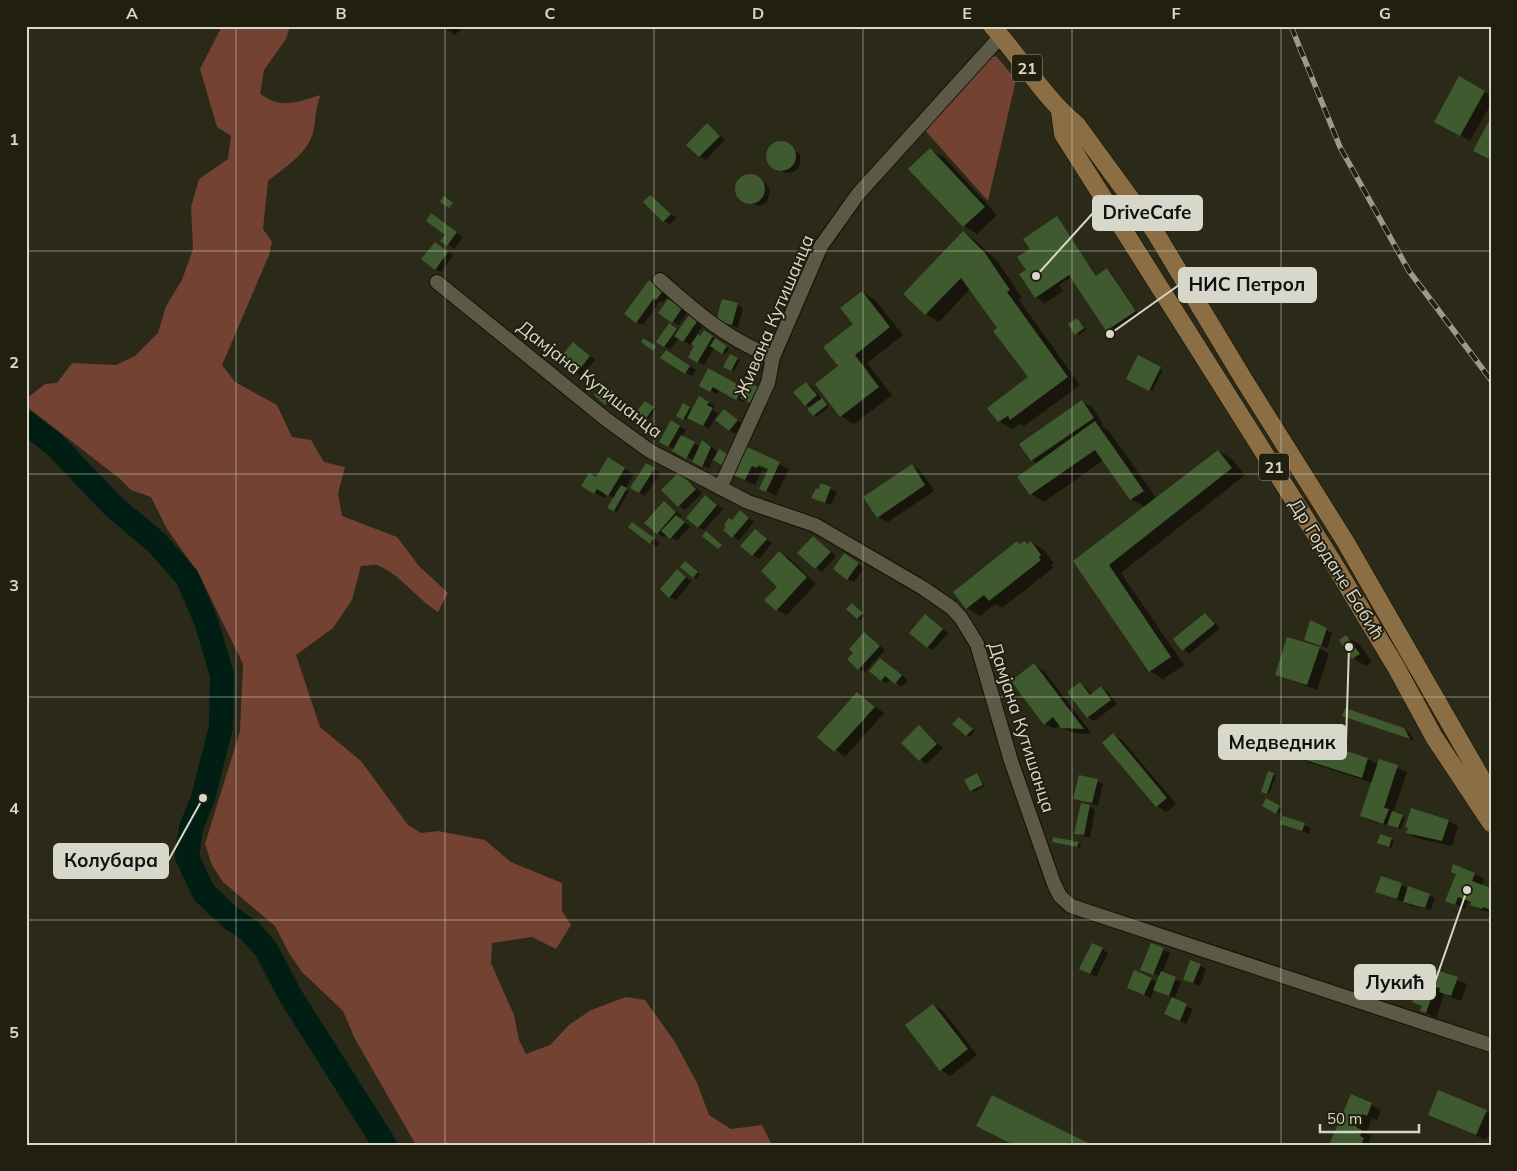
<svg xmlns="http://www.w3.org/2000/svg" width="1517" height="1171" font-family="Mulish,sans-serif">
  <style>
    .green { fill: #744233 }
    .shadow { fill: #0007; fill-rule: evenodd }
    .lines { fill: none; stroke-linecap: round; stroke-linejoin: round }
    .river { stroke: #001e13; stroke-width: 24 }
    .building { fill: #3e5a2e }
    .minor-casing { stroke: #131103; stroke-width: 16 }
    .major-casing { stroke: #131103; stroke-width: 19 }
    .minor { stroke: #5c5a46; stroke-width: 14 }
    .major { stroke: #8b6e43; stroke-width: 18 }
    .rail-casing { stroke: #9c9a8d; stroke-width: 5.5 }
    .rail { stroke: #211f0e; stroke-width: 4; stroke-dasharray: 11; stroke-linecap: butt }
    .grid { fill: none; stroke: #d8d7cc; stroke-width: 1; stroke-opacity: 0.55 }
    .labels { text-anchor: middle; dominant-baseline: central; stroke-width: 4; stroke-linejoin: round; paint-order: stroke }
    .shield { fill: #211f0e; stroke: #a1a093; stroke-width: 1 }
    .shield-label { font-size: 16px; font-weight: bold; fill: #d8d7cc }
    .street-label { font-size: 18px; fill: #d8d7cc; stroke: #211f0e }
    .leader { fill: none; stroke: #d8d7cc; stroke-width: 2 }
    .callout-dot { fill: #d8d7cc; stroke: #211f0e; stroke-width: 2 }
    .callout { fill: #d8d7cc; stroke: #d8d7cc; stroke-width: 2 }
    .callout-label { font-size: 19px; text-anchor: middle; font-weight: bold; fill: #111 }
    .neatline { fill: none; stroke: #d8d7cc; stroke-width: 2 }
    .grid-label { font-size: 16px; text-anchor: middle; font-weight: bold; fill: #d8d7cc }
  </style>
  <rect width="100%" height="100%" fill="#2b2917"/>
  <path class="green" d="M222 26H290L286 39 264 70 260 94C284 110 295 102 321 95 315 107 316 120 313 133 307 154 284 168 268 181L263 229 272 242 269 255 222 365 235 382 277 405 292 437 311 440 324 462 345 467 338 493 342 516 397 537 419 566 448 593 438 612C417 599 400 574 377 565 372 564 366 566 361 566L352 600 333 628 296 655 320 727 361 761 408 825 421 833 438 831 485 840 511 862 562 883V911L571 925 556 949 532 937 492 943 491 963 514 1015 519 1040 526 1054 550 1045 569 1025 591 1010 626 997 645 1000 675 1042 697 1083 709 1115 731 1129 762 1125 772 1145H416L355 1039 343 1011 302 972 289 953 275 926 223 882 212 865 205 844 240 731 243 664 199 574 167 529 151 497 131 490 119 478 26 406V399L45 384 57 383 72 363 116 365 135 356 158 333 166 306 182 280 193 249 191 207 199 179 228 159 231 136 217 127 200 69Z
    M992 56 997 57 1016 80 988 201 924 129Z"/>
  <path class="shadow" d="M442 26H464L455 35Z
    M1459 78 1491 96V104L1470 141 1435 121Z
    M707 124 725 140 706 160 699 156Z
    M783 143 800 154V166L794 172 785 173 770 165 767 156 774 145Z
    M930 150 944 157 997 215 977 234 964 226Z
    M747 176 766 183 770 190 767 202 759 206 739 197 736 189 739 180Z
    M650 196 676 218 670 224 664 221Z
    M438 218 463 237 454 249 448 245 446 235Z
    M1057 218 1097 276 1107 269 1110 271 1138 313 1109 332 1071 277 1059 285 1063 291 1045 303 1036 297 1027 270 1031 249Z
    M963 233 976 241 998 262 1022 298 1019 300 1080 385 1024 426 1020 424 1012 429 999 421 989 408 1030 378 999 328 970 289 939 322 926 314 905 294Z
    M441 247 453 256 441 272 435 269Z
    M649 282 669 295 663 302 660 301 643 325 637 322Z
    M862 292 875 300 903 335 867 363 892 395 854 424 841 416 817 384 839 367 855 324Z
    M674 304 687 313 679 325 673 322Z
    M737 304 743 308 738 328 717 320Z
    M690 315 704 324 696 335 701 338 704 332 719 341 729 349 725 354 715 347 704 365 689 356 696 346 691 343 690 345 679 338 670 349 664 346 676 328 679 331Z
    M1077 319 1086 330 1079 335 1076 334Z
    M573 343 595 360 582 376 576 373Z
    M673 355 696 370 692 376 686 373Z
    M731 355 740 360 734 371 725 366Z
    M1139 357 1163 370 1152 391 1128 379Z
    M709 370 746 390 749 384 764 392 757 406 744 399 743 402 719 389 717 394 700 385Z
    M806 383 812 387 829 407 816 417 811 408 806 405Z
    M605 385 621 398 612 408 596 395Z
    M699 397 715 406 713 410 718 413 709 429 688 417 686 420 677 415 683 405 692 410Z
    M645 402 656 409 649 419 638 412Z
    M1082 402 1092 407 1103 424 1100 426 1108 430 1157 499 1219 451 1232 459 1245 475 1121 573 1184 665 1163 679 1150 671 1075 561 1145 507 1131 499 1103 460 1044 502 1031 494 1019 477 1038 464 1032 460 1021 444Z
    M729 415 743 424 735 434 729 430Z
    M671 422 686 430 682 437 701 447 703 442 714 448 713 449 718 452 726 466 713 459 709 469 660 441Z
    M744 447 789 469 776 496 761 488 768 473 762 470 755 485 744 480ZM754 460 769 469V472L753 463Z
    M608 459 634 474 625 489 629 491 617 512 609 507 614 498 607 494 604 498 583 486 596 479Z
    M647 465 660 473 645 496 632 488Z
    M912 466 921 471 934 491 888 522 878 517Z
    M679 473 702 493 685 510 679 506Z
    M822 485 837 492 831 505 819 501Z
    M706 496 723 509 704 530 698 527Z
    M664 502 682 516 680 518 690 527 677 541 666 534 664 537 657 533Z
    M740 512 754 522 739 540 733 537V521Z
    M633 523 660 543 657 547 630 527Z
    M755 530 772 543 759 559 753 555Z
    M813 537 836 556 822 572 799 553Z
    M1025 542 1028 544 1031 542 1044 550 1054 563 1051 565 1053 568 1002 608 995 604 980 616 967 608 1017 543 1021 545Z
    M779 553 789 558 816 584 787 615 777 610Z
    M851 558 864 568 854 582 848 579Z
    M688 564 700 574 696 579 682 567Z
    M677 571 692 581 676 600 670 597Z
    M853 604 865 615 860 620 857 618Z
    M1206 614 1220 628 1189 654 1175 639Z
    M926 616 948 633 933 650 927 647Z
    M1326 630 1332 633 1327 648 1305 639Z
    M864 633 885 650 865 672 859 669Z
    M1346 637 1359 644 1372 662 1366 666 1353 658 1341 641Z
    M1319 648 1329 654 1317 690 1276 674Z
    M881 659 908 680 902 687 891 679 887 683 881 680Z
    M1034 665 1044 671 1092 734 1072 733 1060 725 1055 729 1045 724Z
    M1081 684 1092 694 1101 687 1107 691 1117 704 1094 721 1088 717 1069 693Z
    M857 693 884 713 845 757 819 737Z
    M1344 715 1403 729 1410 733 1414 741Z
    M962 720 975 731 969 737 954 724Z
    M919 727 943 748 926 764 903 743Z
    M1113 735 1123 741 1176 804 1166 812 1157 806Z
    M1304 739 1368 759 1378 765 1380 761 1407 772 1393 813 1405 818 1401 829 1371 821 1361 815 1373 783 1307 762 1298 756Z
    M1273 774 1276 776 1269 794 1265 793Z
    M977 775 985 786 974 792 966 780Z
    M1097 781 1103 784 1098 806 1075 798Z
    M1266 799 1282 808 1279 814 1263 805Z
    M1089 806 1095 810 1090 838 1076 833Z
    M1284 817 1311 828 1309 834 1282 823Z
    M1448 821 1458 826 1452 846 1417 838 1408 833 1409 828Z
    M1391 839 1394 840 1391 848 1381 844Z
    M1053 841 1078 843 1081 844 1080 848Z
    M1474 874 1484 879 1481 886 1491 889V912L1481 910 1468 901 1465 909 1447 900Z
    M1382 878 1435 898 1431 910 1410 905 1377 891Z
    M1151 944 1170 953 1162 973 1181 982 1174 1000 1193 1009 1186 1024 1172 1017 1173 998 1154 990 1151 998 1134 991 1151 979 1158 983 1160 976 1146 971Z
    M1102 949 1108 953 1096 977 1087 972Z
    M1200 965 1206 969 1200 986 1184 979Z
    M1425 967 1467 984 1461 1001 1444 994 1436 1018 1422 1011 1423 1007 1413 1002Z
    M934 1005 943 1011 977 1055 950 1076 941 1070Z
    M1352 1096 1381 1110 1377 1120 1372 1118 1366 1133 1371 1136 1369 1142 1373 1145H1330Z
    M1486 1112 1491 1114V1129L1486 1140 1429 1114Z"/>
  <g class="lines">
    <path class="river" d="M26 423 53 443 114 507 156 542 187 577 206 621 222 675 221 727 203 798 191 828 187 857 204 893 232 919 250 931 266 949 290 995 385 1145"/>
  </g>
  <path class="building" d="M1459 76 1485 91 1460 136 1434 122Z
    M1491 117V160L1473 151Z
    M707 123 720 136 699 157 686 145Z
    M766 156a15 15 0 1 1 30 0a15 15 0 1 1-30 0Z
    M930 148 985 207 963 227 908 169Z
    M735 189a15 15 0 1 1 30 0a15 15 0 1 1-30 0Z
    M650 195 671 214 663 222 643 202Z
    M444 196 453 203 449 208 440 202Z
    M431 213 457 232 447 246 440 241 445 235 426 221Z
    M1057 216 1096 276 1107 268 1136 311 1106 331 1069 275 1035 298 1019 274 1026 270 1017 257 1030 249 1023 239Z
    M963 231 985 253 1010 290 1007 292 1068 377 1010 420 1008 416 998 422 987 408 1028 377 993 331 997 328 961 278 925 315 903 294Z
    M435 242 448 252 435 270 421 259Z
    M649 280 663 291 656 300 654 298 636 323 624 314Z
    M862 291 890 327 855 355 879 387 840 417 815 384 838 366 823 347 853 324 840 308Z
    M668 299 682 308 672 323 658 313Z
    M722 299 738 303 732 325 716 321Z
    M690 314 698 320 683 342 674 336Z
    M1077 318 1084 328 1075 335 1068 324Z
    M669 323 677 329 664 347 656 342Z
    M704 330 713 336 697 363 688 357 694 346 691 344 698 334 700 336Z
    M643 338 656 346 653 351 641 342Z
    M715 338 727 346 722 354 710 346Z
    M573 342 590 356 576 374 558 360Z
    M666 350 690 366 685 374 660 358Z
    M730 354 738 358 731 371 723 367Z
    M1138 355 1161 367 1149 391 1126 379Z
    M708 368 739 385 738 387 742 390 736 400 713 387 710 392 699 386Z
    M749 382 758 387 750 403 740 398Z
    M806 382 817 395 805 406 793 392Z
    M604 384 616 394 605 405 594 395Z
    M699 396 709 402 707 405 713 408 703 426 687 418Z
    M822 398 827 405 813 416 807 409Z
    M1082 400 1094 418 1031 461 1019 444Z
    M645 401 654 407 646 419 636 412Z
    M683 403 690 407 683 420 676 416Z
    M724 409 738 420 729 431 715 420Z
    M671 420 680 426 668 447 659 442Z
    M1095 421 1144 491 1130 500 1095 450 1030 495 1017 477Z
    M681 435 695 442 686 459 672 451Z
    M702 440 711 447 702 467 692 462Z
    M743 445 780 462 766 492 759 489 768 469 759 465 757 468 752 466 745 480 733 475Z
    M719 449 729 455 723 466 713 460Z
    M1218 450 1232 468 1109 565 1171 657 1149 672 1073 561Z
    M608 457 625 468 608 496 597 489 594 494 581 486 589 473 596 477Z
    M646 463 655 468 639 493 630 488Z
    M912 464 925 485 877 518 863 497Z
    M679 472 696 489 678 507 661 490Z
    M821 483 831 487 825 503 811 498 816 488 818 490Z
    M621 485 627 488 614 511 607 508Z
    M705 495 717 505 698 528 686 518Z
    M664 501 676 512 657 534 644 523Z
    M740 510 749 518 732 538 723 530 726 527 724 525 729 518 732 520Z
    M676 515 685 522 670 539 661 531Z
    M632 522 654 538 650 544 628 527Z
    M755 529 767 539 752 556 740 546Z
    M706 531 722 545 718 549 702 536Z
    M813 536 831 552 815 569 797 553Z
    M1017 541 1019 544 1025 541 1027 544 1031 541 1041 555 1039 557 1041 560 989 601 984 595 966 609 953 592Z
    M779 551 807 577 776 611 764 600 777 587 761 571Z
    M844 553 859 563 847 580 833 569Z
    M685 561 698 572 693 578 680 567Z
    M677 569 686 577 669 598 660 589Z
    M852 603 863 613 857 619 846 609Z
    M1205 613 1215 624 1182 651 1173 639Z
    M925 614 943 629 927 648 909 633Z
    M1310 620 1327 628 1321 646 1304 640Z
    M864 632 880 646 858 670 847 659 853 653 849 649Z
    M1346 635 1360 654 1352 659 1339 640Z
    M1287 637 1320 647 1307 685 1275 675Z
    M880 658 902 675 895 684 885 676 881 681 869 671Z
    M1034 663 1084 729 1061 728 1053 717 1044 725 1011 681Z
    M1080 682 1090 695 1101 686 1111 700 1087 718 1067 692Z
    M857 692 875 707 834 752 817 737Z
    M1345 708 1404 728 1410 739 1342 716Z
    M959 717 973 729 966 736 952 724Z
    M919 725 937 744 919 761 901 743Z
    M1113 733 1167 798 1156 807 1102 743Z
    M1303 737 1368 758 1362 778 1296 757Z
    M1379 759 1398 765 1384 808 1389 809 1383 824 1360 816Z
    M1268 771 1274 773 1267 794 1261 792Z
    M977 773 983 785 970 791 964 780Z
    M1079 775 1098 779 1092 803 1073 799Z
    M1266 798 1280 806 1276 814 1262 806Z
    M1081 803 1090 805 1084 835 1074 834Z
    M1411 808 1449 820 1442 841 1406 833 1408 828 1405 827Z
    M1392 811 1403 815 1398 828 1387 825Z
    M1283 816 1305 823 1302 831 1280 824Z
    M1380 834 1392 838 1389 847 1377 843Z
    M1053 837 1079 842 1077 847 1052 842Z
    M1453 864 1475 873 1472 881 1491 888V910L1483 907 1482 909 1470 905 1471 902 1458 897 1455 905 1445 901 1456 874 1451 872Z
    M1381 876 1402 883 1397 899 1375 892Z
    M1408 886 1430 894 1425 908 1403 902Z
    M1092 943 1103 948 1090 974 1079 969Z
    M1151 943 1164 948 1153 975 1140 970Z
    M1190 960 1201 964 1193 983 1183 980Z
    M1424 966 1458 977 1451 996 1439 992 1440 988 1435 987 1426 1013 1420 1011 1422 1006 1412 1002Z
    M1134 970 1152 978 1144 995 1127 988Z
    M1161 971 1176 977 1169 996 1153 990Z
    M1172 997 1187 1004 1180 1021 1164 1014Z
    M933 1004 968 1049 940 1071 905 1025Z
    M1438 1090 1487 1110 1476 1135 1428 1115Z
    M1351 1094 1372 1103 1367 1116 1362 1114 1356 1127 1362 1130 1360 1136 1364 1138 1361 1145H1329Z
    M992 1095 1092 1145H1014L976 1126Z"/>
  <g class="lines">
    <g class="minor-casing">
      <path id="minor" d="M660 280C696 312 728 340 773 357
        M437 282 607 420 650 451 748 502 815 525 923 588 952 608 961 618 977 644 1011 761 1054 884 1060 896 1071 906 1491 1045
        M720 488 768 383 773 357 821 246 858 194 1001 36"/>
    </g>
    <g class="major-casing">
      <path id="major" d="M992 26C1021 58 1044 98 1077 125L1155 232 1244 380 1345 541 1491 795
        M1060 111 1063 134 1331 559 1396 667 1434 737 1491 823"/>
    </g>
    <use href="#minor" class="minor"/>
    <use href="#major" class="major"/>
    <g class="rail-casing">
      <path id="rail" d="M1291 26 1340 147 1409 271 1491 380"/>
    </g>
    <use href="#rail" class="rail"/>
  </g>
  <path class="grid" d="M236 26V1145M445 26V1145M654 26V1145M863 26V1145M1072 26V1145M1281 26V1145M26 251H1491M26 474H1491M26 697H1491M26 920H1491"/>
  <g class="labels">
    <g class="shield">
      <rect x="1012" y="54.5" width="30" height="27" rx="4"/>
      <rect x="1259" y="453.5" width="30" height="27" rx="4"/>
    </g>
    <g class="shield-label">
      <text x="1027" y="68">21</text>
      <text x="1274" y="467">21</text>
    </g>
    <g class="street-label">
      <text transform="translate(774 316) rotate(-67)">Живана Кутишанца</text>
      <text transform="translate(590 379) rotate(38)">Дамјана Кутишанца</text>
      <text transform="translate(1337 569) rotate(58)">Др Гордане Бабић</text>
      <text transform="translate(1022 727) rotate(72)">Дамјана Кутишанца</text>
    </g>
  </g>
  <path class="leader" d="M1036 276L1093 213M1110 334L1179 285M1349 647L1346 742M203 798L168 861M1467 890L1435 982"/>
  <g class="callout-dot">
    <circle cx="1036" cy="276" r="5"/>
    <circle cx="1110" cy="334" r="5"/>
    <circle cx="1349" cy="647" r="5"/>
    <circle cx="203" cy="798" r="5"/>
    <circle cx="1467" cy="890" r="5"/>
  </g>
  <g class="callout">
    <rect x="1093" y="196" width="109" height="34" rx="5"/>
    <rect x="1179" y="268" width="137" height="34" rx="5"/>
    <rect x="1219" y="725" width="127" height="34" rx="5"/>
    <rect x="54" y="844" width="114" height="34" rx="5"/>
    <rect x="1355" y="965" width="80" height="34" rx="5"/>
  </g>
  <g class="callout-label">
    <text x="1147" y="219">DriveCafe</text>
    <text x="1247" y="291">НИС Петрол</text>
    <text x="1282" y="749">Медведник</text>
    <text x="111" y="867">Колубара</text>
    <text x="1395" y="989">Лукић</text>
  </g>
  <rect width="1517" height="1171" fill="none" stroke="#211f0e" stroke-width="55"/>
  <path d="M1320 1124v8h99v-8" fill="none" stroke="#d8d7cc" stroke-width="2.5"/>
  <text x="1327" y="1124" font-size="15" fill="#d8d7cc" stroke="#211f0e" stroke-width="4" paint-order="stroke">50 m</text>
  <rect x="28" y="28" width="1462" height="1116" class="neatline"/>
  <g class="grid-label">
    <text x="132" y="19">A</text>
    <text x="341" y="19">B</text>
    <text x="550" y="19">C</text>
    <text x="758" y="19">D</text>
    <text x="967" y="19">E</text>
    <text x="1176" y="19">F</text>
    <text x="1385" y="19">G</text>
    <text x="14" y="145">1</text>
    <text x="14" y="368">2</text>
    <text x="14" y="591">3</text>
    <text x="14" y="814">4</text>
    <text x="14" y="1038">5</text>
  </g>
</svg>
